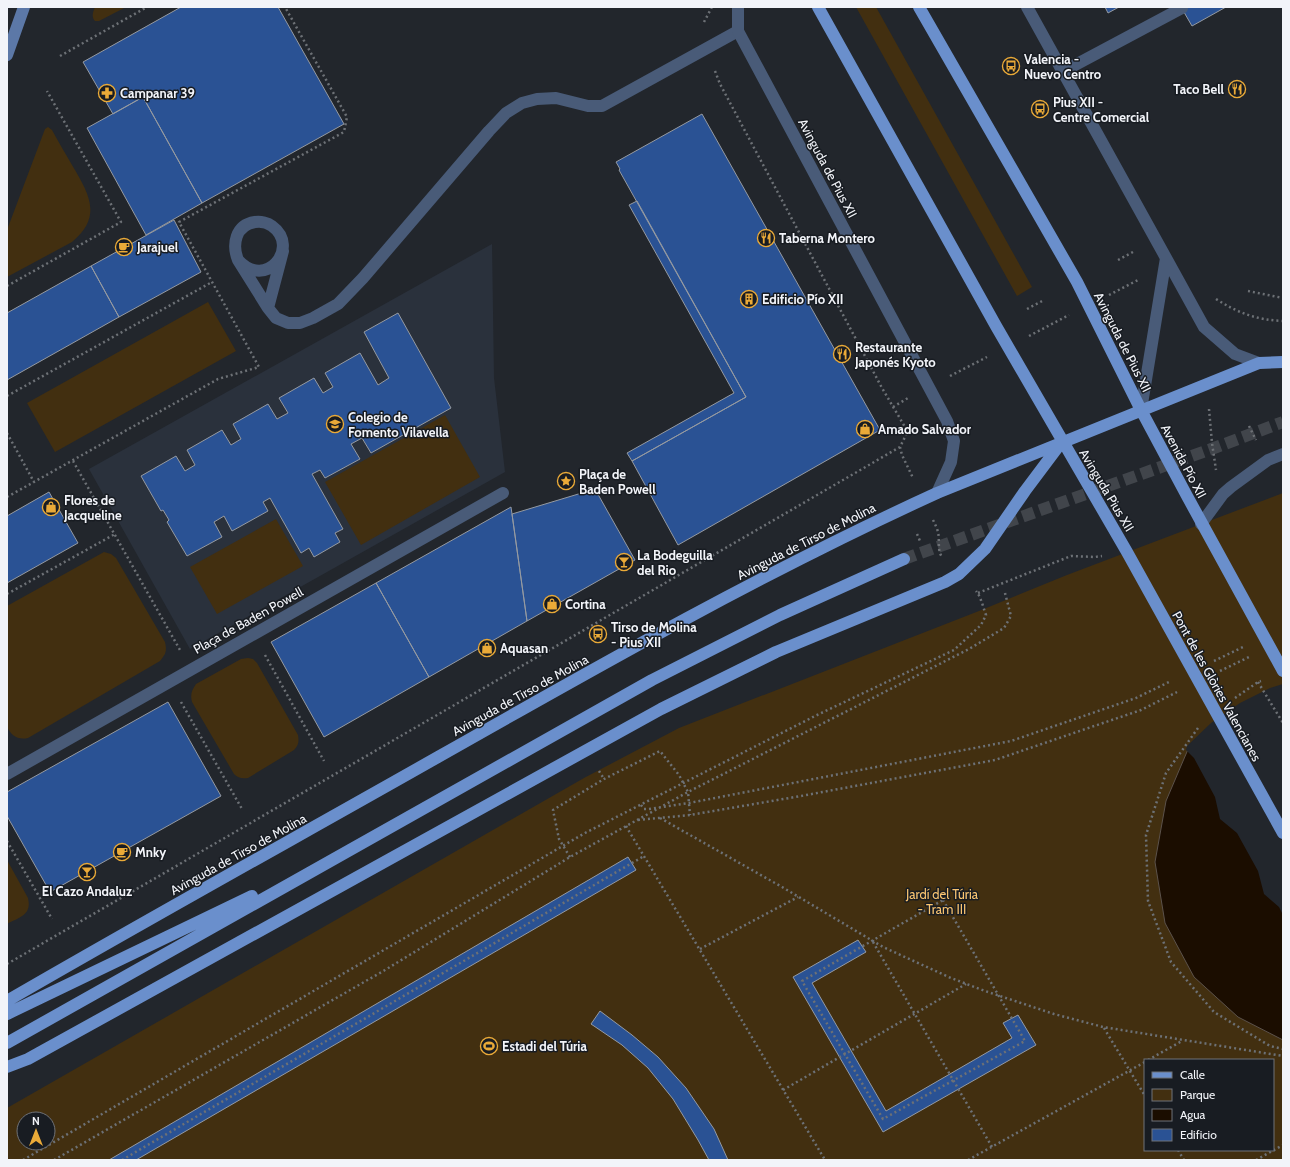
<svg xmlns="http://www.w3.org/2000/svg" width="1290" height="1167" font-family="Cabin,sans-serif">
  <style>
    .built { fill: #2a313c }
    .green { fill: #422f10; fill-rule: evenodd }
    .water { fill: #1b0d00; stroke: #5c524b }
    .pier { fill: #22262c }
    .building { fill: #2a5294; stroke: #959aa1 }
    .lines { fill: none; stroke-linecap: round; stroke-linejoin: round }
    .primary-tunnel { stroke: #41454b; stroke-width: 12; stroke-dasharray: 12 6; stroke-linecap: butt }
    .path { stroke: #6d7176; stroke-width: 2.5; stroke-dasharray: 2 3; stroke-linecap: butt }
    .lane { stroke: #495b78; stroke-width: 12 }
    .street { stroke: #495b78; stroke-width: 12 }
    .secondary { stroke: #5c78a7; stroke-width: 12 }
    .primary { stroke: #6a8fcc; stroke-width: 12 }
    .labels { text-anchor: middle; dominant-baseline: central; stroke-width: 3; stroke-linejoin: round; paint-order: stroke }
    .poi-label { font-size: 13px; font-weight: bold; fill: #f2f4f9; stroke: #181c22; text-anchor: start }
    .street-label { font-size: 13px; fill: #f2f4f9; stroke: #181c22 }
    .park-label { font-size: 13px; fill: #fac571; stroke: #181c22 }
  </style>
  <rect width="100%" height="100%" fill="#22262c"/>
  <path class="built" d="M492 244 494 378 505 472 190 649 89 469Z"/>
  <path class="green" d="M95 7H126L99 21H95C91 17 93 12 95 7Z
    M856 7H876L1032 287 1017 296Z
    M48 127 52 130C58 141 65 153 72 165 89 194 103 216 72 242L7 277V230L45 129Z
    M208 302 236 351 55 452 27 403Z
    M445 415 480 477 361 545 325 482Z
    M1283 493V1160H7V1108L584 778 679 728 979 611 1067 575ZM1145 1060H1273V1150H1145ZM24 1119H48V1143H24Z
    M276 519 303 566 217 614 190 567Z
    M104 552 111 554 116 558 165 642C167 651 166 654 160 661L28 738C17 740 12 736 7 727V606Z
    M248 658 253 659 257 663 298 735C299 741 299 745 294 750L248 778C242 779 238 778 234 774L192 702C190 694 192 690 196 684L241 659Z
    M7 860 28 898C32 915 20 917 7 924Z"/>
  <path class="water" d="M1283 686V1040L1238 1017 1194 977 1165 923 1155 862 1166 801 1189 747Z"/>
  <path class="pier" d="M1283 684V915L1279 907 1264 894 1258 871 1237 833 1220 819 1215 797 1194 758 1186 750 1187 746 1211 723 1240 703 1270 688Z"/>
  <path class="building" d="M181 7H278L344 124 202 203 143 97 113 114 83 62Z
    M1105 7H1119L1108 13Z
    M1181 7H1226L1192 26Z
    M143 97 202 203 146 235 87 128Z
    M702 114 880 430 678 545 632 461 746 397 619 170 620 169 616 162Z
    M637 201 746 397 632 461 627 453 734 393 629 205Z
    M174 220 201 272 119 317 91 266Z
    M91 266 119 317 7 380V313Z
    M398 313 451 408 371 453 362 438 351 444 360 459 325 478 320 470 312 474 343 529 335 533 340 542 314 557 309 548 301 553 270 498 263 502 268 511 232 531 224 516 214 522 222 537 187 556 167 522 169 520 163 510 161 511 141 476 176 456 185 471 195 465 187 450 222 430 231 445 241 439 233 424 268 404 277 419 288 413 279 398 314 378 323 393 333 387 325 373 360 353 378 385 389 378 364 332Z
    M595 489 635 560 527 621 512 514Z
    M49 492 78 543 7 583V516Z
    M511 507 527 621 429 677 376 583Z
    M376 583 429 677 324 737 271 642Z
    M168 702 221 796 50 892 7 816V792Z
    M628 857 636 870 136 1160H109Z
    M858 940 866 952 812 983 886 1111 1012 1038 1003 1023 1018 1015 1036 1045 883 1132 793 977Z
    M600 1011 632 1035 658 1057 686 1088 714 1129 728 1160H709L698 1140 673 1099 648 1068 622 1045 591 1024Z"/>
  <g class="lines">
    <path class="primary-tunnel" d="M904 559 1214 448 1283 422"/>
    <path class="path" d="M704 22 712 7
      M60 56 147 7
      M715 71 720 84 882 388 905 427 906 435 900 447 902 455 913 478
      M1118 260 1133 252
      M7 286 121 222 47 91
      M1248 291 1283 298
      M1109 295 1138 280
      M1216 299C1238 313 1257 320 1283 321
      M1027 309 1044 300
      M1029 336 1069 315
      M950 376 987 357
      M7 396 212 282
      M893 407 908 398
      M1209 409 1212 443 1216 470
      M1249 426 1256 440
      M7 433 34 482
      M73 461 180 650
      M7 497 218 379 259 367 179 222 344 132 347 117 285 7
      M933 520C935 524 937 528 938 532 940 541 937 550 942 557
      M917 534 920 541
      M978 593 1071 556 1095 557 1102 556
      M7 594 115 534
      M265 655 324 761
      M1214 661 1243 647
      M1220 671 1249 657
      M1258 682 1283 723
      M1235 698 1258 682 1261 681
      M181 702 242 809
      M1198 728 1166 773 1146 835 1148 901 1171 962 1214 1012 1270 1046 1283 1049
      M599 771 604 779
      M641 805 644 809H649L689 803 1011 741 1136 698 1171 681
      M660 818 782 887 883 947 951 978 985 991 1054 1014 1103 1027 1283 1056
      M638 820 690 815 801 796 995 760 1141 710 1177 692
      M626 826 825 1160
      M7 841 52 919
      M570 857 559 839 553 810 604 779 660 751 679 775 688 792 690 815
      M943 900 1025 1041 883 1119 802 981Z
      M873 942 992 1147
      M700 949 798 897
      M7 964 900 447
      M1104 1028 1145 1096
      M1148 1060 1182 1041
      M783 1090 966 984
      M1178 1150 1184 1160
      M23 1160 585 833 815 716 954 650 981 625 986 615C983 607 981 597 976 591
      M54 1160 385 970 570 857 688 792 969 649 1004 628 1011 616 1005 593
      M122 1160 644 856
      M968 1160 1145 1062
      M1256 1160 1283 1145"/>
    <path class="lane" d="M1062 72 1182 8
      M238 260C266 291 301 247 272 226 268 223 261 221 255 222 235 225 232 245 238 260L268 308 283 251
      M268 308 276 318 288 323H300L313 318 338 304 363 278 489 131 506 113 522 103 537 99 556 98 588 106H602L738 31"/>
    <path class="street" d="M738 7V31L947 421 954 441 951 462 937 493
      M1027 7 1166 258 1141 410
      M1166 258 1204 327 1235 354 1259 363
      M1201 524 1223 494 1231 487 1268 460 1283 454
      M7 774 503 493"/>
    <path class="secondary" d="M7 55 24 7"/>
    <path class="primary" d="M818 7 996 326 1127 552 1283 833
      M919 7 1077 282 1141 410 1187 496 1283 671
      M7 1001C150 918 295 838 438 757 602 664 766 571 937 493L1259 363 1283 362
      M7 1014 252 896
      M7 1043 652 680 780 615 904 559
      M7 1067 28 1059 661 709 776 652 945 582 959 574 985 549 1025 491 1061 443"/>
  </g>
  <defs>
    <g id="bus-ring" transform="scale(0.9)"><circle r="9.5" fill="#181c22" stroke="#eaaa38" stroke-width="1.5"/><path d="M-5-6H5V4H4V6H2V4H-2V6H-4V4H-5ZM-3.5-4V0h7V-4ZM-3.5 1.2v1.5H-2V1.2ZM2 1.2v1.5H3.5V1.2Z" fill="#eaaa38"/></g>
    <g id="restaurant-ring" transform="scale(0.9)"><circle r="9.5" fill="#181c22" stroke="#eaaa38" stroke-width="1.5"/><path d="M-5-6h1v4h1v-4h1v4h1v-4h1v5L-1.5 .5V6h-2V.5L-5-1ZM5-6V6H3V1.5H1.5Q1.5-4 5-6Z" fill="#eaaa38"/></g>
    <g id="pharmacy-ring" transform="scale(0.9)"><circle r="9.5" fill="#181c22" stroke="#eaaa38" stroke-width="1.5"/><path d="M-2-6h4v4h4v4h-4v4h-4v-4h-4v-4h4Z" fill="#eaaa38"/></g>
    <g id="cafe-ring" transform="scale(0.9)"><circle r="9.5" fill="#181c22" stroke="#eaaa38" stroke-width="1.5"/><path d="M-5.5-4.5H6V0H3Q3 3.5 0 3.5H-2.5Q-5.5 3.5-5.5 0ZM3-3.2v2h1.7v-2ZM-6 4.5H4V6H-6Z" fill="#eaaa38"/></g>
    <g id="building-ring" transform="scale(0.9)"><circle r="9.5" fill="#181c22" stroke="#eaaa38" stroke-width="1.5"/><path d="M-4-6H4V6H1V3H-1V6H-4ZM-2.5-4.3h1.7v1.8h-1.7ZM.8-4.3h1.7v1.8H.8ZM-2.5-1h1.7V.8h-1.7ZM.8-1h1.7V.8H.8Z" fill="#eaaa38"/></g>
    <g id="school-ring" transform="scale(0.9)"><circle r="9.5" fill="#181c22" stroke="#eaaa38" stroke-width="1.5"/><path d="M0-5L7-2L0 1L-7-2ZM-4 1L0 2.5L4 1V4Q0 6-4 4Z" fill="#eaaa38"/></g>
    <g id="shop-ring" transform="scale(0.9)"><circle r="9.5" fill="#181c22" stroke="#eaaa38" stroke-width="1.5"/><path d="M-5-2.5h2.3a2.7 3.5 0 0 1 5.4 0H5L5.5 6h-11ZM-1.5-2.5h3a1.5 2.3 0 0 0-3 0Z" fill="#eaaa38"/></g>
    <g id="sight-ring" transform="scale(0.9)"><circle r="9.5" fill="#181c22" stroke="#eaaa38" stroke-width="1.5"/><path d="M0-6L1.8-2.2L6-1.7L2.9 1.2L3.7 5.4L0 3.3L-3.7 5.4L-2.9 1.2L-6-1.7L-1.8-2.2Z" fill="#eaaa38"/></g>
    <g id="bar-ring" transform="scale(0.9)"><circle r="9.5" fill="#181c22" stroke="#eaaa38" stroke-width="1.5"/><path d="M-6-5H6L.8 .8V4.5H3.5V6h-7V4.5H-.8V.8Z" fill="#eaaa38"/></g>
    <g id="stadium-ring" transform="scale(0.9)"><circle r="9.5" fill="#181c22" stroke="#eaaa38" stroke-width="1.5"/><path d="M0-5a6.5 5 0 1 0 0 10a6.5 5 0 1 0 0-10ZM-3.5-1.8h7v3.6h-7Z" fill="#eaaa38"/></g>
  </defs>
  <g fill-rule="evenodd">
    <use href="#bus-ring" x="1011" y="66"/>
    <use href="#restaurant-ring" x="1237" y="89"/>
    <use href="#pharmacy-ring" x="107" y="93"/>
    <use href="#bus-ring" x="1040" y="109"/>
    <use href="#restaurant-ring" x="766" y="238"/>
    <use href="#cafe-ring" x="124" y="247"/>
    <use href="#building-ring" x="749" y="299"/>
    <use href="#restaurant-ring" x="842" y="354"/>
    <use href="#school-ring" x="335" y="424"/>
    <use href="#shop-ring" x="865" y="429"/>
    <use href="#sight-ring" x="566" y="481"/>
    <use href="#shop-ring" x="51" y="507"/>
    <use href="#bar-ring" x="624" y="562"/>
    <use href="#shop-ring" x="552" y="604"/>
    <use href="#bus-ring" x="598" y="634"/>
    <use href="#shop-ring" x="487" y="648"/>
    <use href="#cafe-ring" x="122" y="852"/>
    <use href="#bar-ring" x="87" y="872"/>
    <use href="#stadium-ring" x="489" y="1046"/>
  </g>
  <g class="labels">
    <g class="poi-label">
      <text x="1024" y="59">Valencia -<tspan x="1024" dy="15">Nuevo Centro</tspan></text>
      <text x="1224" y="89" text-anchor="end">Taco Bell</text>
      <text x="120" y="93">Campanar 39</text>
      <text x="1053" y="102">Pius XII -<tspan x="1053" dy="15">Centre Comercial</tspan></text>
      <text x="779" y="238">Taberna Montero</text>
      <text x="137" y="247">Jarajuel</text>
      <text x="762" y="299">Edificio Pío XII</text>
      <text x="855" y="347">Restaurante<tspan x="855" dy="15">Japonés Kyoto</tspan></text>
      <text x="348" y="417">Colegio de<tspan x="348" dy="15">Fomento Vilavella</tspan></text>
      <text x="878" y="429">Amado Salvador</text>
      <text x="579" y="474">Plaça de<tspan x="579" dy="15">Baden Powell</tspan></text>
      <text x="64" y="500">Flores de<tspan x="64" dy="15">Jacqueline</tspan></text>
      <text x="637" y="555">La Bodeguilla<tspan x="637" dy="15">del Rio</tspan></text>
      <text x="565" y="604">Cortina</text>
      <text x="611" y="627">Tirso de Molina<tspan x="611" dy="15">- Pius XII</tspan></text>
      <text x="500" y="648">Aquasan</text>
      <text x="135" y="852">Mnky</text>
      <text x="87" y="891" text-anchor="middle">El Cazo Andaluz</text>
      <text x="502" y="1046">Estadi del Túria</text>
    </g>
    <g class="street-label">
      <text transform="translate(828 168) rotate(62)">Avinguda de Pius XII</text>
      <text transform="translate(1123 342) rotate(63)">Avinguda de Pius XII</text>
      <text transform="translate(1184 461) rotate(62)">Avenida Pío XII</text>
      <text transform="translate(1107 490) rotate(59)">Avinguda Pius XII</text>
      <text transform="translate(806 541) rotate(-27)">Avinguda de Tirso de Molina</text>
      <text transform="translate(248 620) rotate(-29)">Plaça de Baden Powell</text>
      <text transform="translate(1217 686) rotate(61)">Pont de les Glòries Valencianes</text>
      <text transform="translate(520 695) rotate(-29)">Avinguda de Tirso de Molina</text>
      <text transform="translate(238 854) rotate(-29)">Avinguda de Tirso de Molina</text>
    </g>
    <g class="park-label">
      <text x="942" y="894">Jardí del Túria<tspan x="942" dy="15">- Tram III</tspan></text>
    </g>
  </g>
  <rect width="1290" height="1167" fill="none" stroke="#f2f4f9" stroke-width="16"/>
  <rect x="1144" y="1059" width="130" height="92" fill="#181c22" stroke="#6f7278"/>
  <rect x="1152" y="1072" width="20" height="6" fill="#6a8fcc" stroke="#6f7278"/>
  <text x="1180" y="1079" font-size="12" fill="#f2f4f9">Calle</text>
  <rect x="1152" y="1089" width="20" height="12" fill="#422f10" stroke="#6f7278"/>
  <text x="1180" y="1099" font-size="12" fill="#f2f4f9">Parque</text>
  <rect x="1152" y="1109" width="20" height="12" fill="#1b0d00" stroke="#6f7278"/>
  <text x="1180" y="1119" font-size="12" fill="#f2f4f9">Agua</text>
  <rect x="1152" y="1129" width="20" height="12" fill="#2a5294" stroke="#6f7278"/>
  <text x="1180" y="1139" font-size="12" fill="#f2f4f9">Edificio</text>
  <g transform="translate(36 1131)"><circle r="19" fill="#181c22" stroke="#6f7278"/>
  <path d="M0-3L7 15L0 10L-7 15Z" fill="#eaaa38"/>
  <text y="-6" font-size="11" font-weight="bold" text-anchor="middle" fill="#f2f4f9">N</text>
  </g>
</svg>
